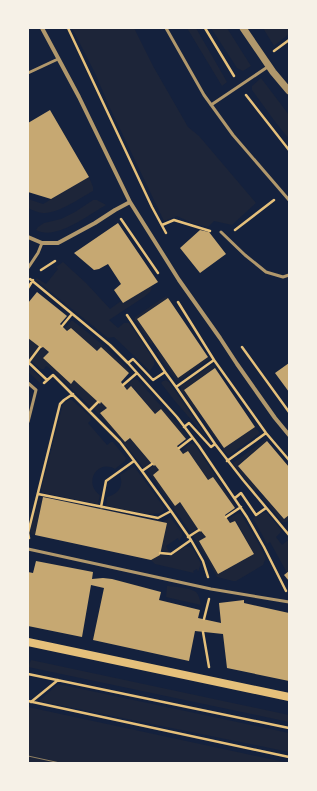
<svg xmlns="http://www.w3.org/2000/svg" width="317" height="791" font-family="'Roboto Condensed',sans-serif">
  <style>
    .green { fill: #1d2539 }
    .building { fill: #c6a872 }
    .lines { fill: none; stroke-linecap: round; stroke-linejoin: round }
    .path { stroke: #e5c07b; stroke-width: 2.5 }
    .service { stroke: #b1986c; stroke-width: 3 }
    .minor { stroke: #b1986c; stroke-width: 4 }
    .tertiary { stroke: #b1986c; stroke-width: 7 }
    .secondary { stroke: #e5c07b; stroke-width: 8 }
    .tram { stroke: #918062; stroke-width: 1 }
  </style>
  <rect width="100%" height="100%" fill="#14213d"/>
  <path class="green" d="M72 28H134L153 66 188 127 199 136 256 203 232 225 214 221 208 227 192 223 177 216 164 221 109 106 95 73Z
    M187 28H196L227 82 222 86Z
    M211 28H227L251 66 243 71 237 68Z
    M263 28H289V34L274 46Z
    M261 78 289 115V139L276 123 252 90V86Z
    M89 177 93 187V191C80 198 58 214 43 213 38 213 33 210 28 208V199L43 204Z
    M93 200H97L106 205C88 215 56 241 36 230L38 227 44 223 61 219 75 212Z
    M63 262 86 283 110 309 121 301 123 303 153 285 150 292 144 297 109 320 118 328 124 323H129L154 360V365L150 371 114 337 108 338 36 280V279L37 278 46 284 58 269 56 267Z
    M166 296 168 298 137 319 153 343 151 344 135 320V317Z
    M71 321H73C93 336 113 353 130 371L129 373 101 347 97 351 71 328 67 331 65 328Z
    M28 338 39 346 29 358 28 357Z
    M43 347 49 352 43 358 70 383 74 380 98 401 92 407H91L48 367 46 366 44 369H41L31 361Z
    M159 351 178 378 208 357 210 359 179 380H176L156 352Z
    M213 364 215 368 184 390 200 413 198 414 181 390V386Z
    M28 366 40 377 41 379 40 383 28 372Z
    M135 379 138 380 177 424 186 436V439L161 409 155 414 132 386 127 390 125 386 133 380Z
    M166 380 169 382 208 439 174 400 161 383 163 381Z
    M69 400H72L90 416 91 420 88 423 107 445 111 442H113L126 458 125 461 115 469C97 459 83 483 100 495L98 504 43 493 41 490 63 404Z
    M101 402 107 408 100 413 125 442 130 438 151 463 144 468 103 419 94 409Z
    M206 421 224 448 255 427 260 433 228 456 204 422Z
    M265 440 267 441 238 465 258 489 255 491 233 464 234 462Z
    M189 444H193L195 445 235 505 236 507 235 508 213 477 208 480 188 451 183 454 181 452Z
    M155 465 159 470 153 475 174 505 180 502 198 528 191 533 147 470Z
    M134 467 136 469 163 506 164 508 163 512C151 518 120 508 106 506L107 497C118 494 124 487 120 475L131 468Z
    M264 496 284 519 289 515V520L286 522H282L262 497Z
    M41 497H43L35 535C32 535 31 534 30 531L39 498Z
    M238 513 241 514 260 546 265 557V560L263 565 236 581H233L217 577 205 555 193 536 199 531H201L206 537 199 541 218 574 254 554 236 521 230 523 228 519Z
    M263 513H267L281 530 280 533 276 537 282 545 287 541 289 540V571L287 573 270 542 267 544 253 518Z
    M170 517 182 533V536L179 541 178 538 166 546 169 552 161 551 167 523 163 522Z
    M184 547H190L193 549 200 562V566L198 572 197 569 193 571 194 573 155 564 151 560 160 555 171 556Z
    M167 586H169C176 587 191 588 196 592 199 595 200 600 201 605L166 597Z
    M31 660 289 715V722L28 667Z
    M58 684 289 733V752L39 701Z
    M28 707 289 763H28Z"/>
  <path class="building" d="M50 110 89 177 51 199 28 192V123Z
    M118 223 158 282 123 303 114 290 121 284 108 264 99 269 94 270 74 253Z
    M200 230 209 232 226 254 200 273 180 248Z
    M37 292 67 316 60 324 67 331 71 328 97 351 101 347 129 373 121 382 127 390 131 386 155 414 161 409 186 439 177 446 183 454 188 451 208 480 213 477 235 508 225 515 226 517 230 523 235 521 254 554 218 574 199 541 206 537 201 531 200 532 180 502 175 506 153 475 159 470 155 465 154 466 152 464 130 438 125 442 100 413 107 408 101 402 100 404 98 402 74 380 71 384 43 358 49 352 43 347 41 348 28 338V303Z
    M168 298 208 357 178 378 137 319Z
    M289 363V392L275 373Z
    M215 368 255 427 224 448 184 390Z
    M267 441 289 467V515L284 519 238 466Z
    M43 497 167 523 160 555 151 560 35 535Z
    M36 561 93 572 92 579 103 578 112 579 161 592 159 600 200 610 198 618 221 623 219 603 244 600V603L289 613V681L227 668 223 634 195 631 189 661 93 640 104 588 91 585 82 637 28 626V572L33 573Z
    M289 571V581L284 575Z"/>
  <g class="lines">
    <path class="path" d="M68 28 152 207 166 233
      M205 28 234 76
      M274 51 289 40
      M246 95 289 150
      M121 219 158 273
      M162 225 174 220 210 231
      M235 230 274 200
      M41 270 55 261
      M30 279 110 345 128 363 177 417 199 446 247 517 264 547 286 591
      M28 288 33 280
      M178 302 214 360 266 433 289 460
      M127 315 165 372 176 387 215 444 243 480 289 535
      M62 326 72 314
      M242 347 289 412
      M28 362 47 380
      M28 363 40 347
      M128 363 133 359 153 380 165 372
      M44 383 53 375 120 442 142 471 171 511 191 540 203 561 208 577
      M123 385 137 373
      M176 387 214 360
      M89 411 98 402
      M184 427 189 423 211 447 215 444
      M179 448 192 438
      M227 461 266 433
      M142 471 152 464
      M38 494 158 518 171 511
      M235 498 241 493 256 515 266 508
      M101 507 106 481 134 461
      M226 517 241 507
      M188 537 199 530
      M29 538 28 533 60 404 64 400 73 394
      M160 553 171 554 191 540
      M204 619 209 599
      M203 632 209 667
      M28 674 289 728
      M28 701 289 757
      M31 702 58 680"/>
    <path class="service" d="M166 28 204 95 233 135 289 200
      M28 73 58 59
      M211 105 269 66
      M221 232 245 255 266 272 283 277 289 275
      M28 268 38 253 42 243
      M28 383 36 390 28 422
      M28 549 211 589 289 602"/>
    <path class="minor" d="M42 28 79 97 130 202 179 280 220 338 237 364 275 418 289 435
      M28 237 42 243H58L95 223 115 210 130 202"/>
    <path class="tertiary" d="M243 28 273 72 289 91"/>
    <path class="secondary" d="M28 642 289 697"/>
    <path class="tram" d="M28 756 60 763"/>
  </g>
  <rect width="317" height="791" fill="none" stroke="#f6f1e7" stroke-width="58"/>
</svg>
